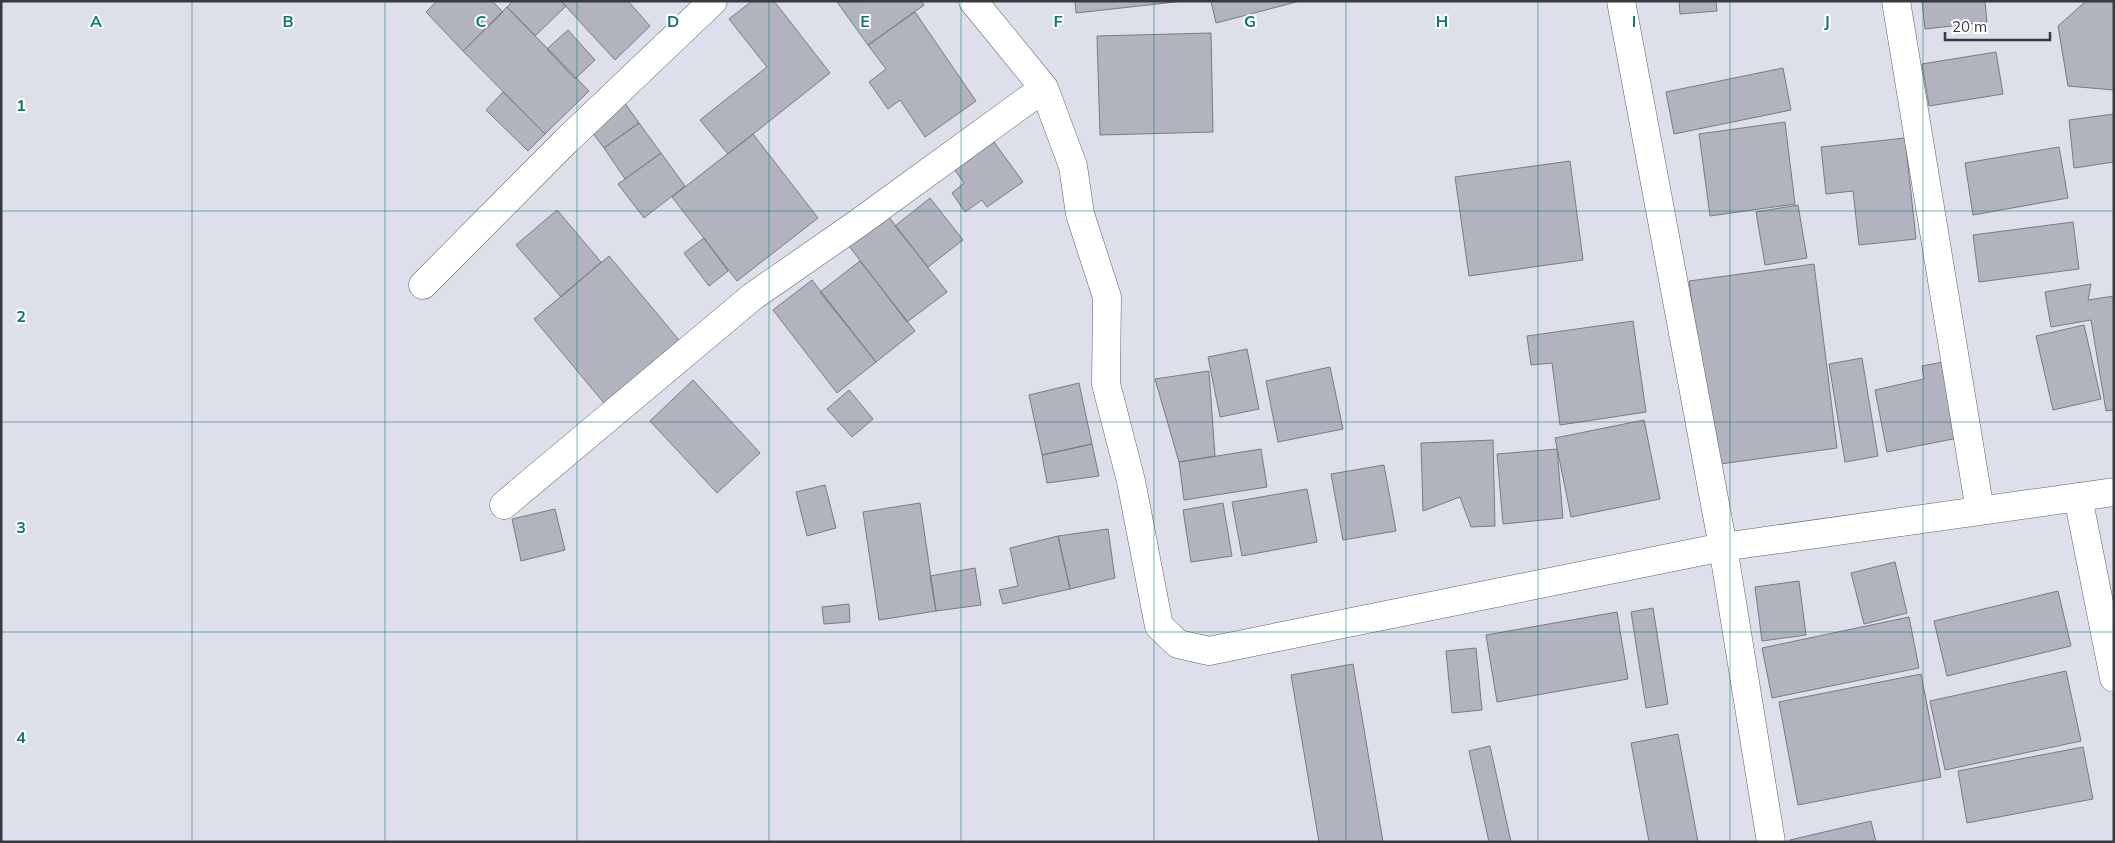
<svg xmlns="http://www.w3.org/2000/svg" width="2115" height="843" font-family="Mulish,sans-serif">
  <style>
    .building { fill: #b1b4be; stroke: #787a84 }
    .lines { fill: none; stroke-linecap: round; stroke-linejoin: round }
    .minor-casing { stroke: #5e606a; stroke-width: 29 }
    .minor { stroke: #fff; stroke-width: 28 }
    .grid { fill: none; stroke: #0f766e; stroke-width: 1; stroke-opacity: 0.55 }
    .grid-label { font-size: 16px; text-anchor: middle; font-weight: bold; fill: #0f766e; stroke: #fff; stroke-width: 4; stroke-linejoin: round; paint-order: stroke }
  </style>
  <rect width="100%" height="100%" fill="#dddfea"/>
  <path class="building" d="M437 1H492L503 12 463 51 426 12Z
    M513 1H561L566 6 535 36 507 7Z
    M561 1H628L650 26 615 60Z
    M752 1H774L830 73 728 154 700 120 767 67 729 19Z
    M921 1 924 5 868 45 837 2Z
    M1075 1H1184L1076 13Z
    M1211 1H1300L1216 23Z
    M1679 1H1716L1717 11 1680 14Z
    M1922 1H1985L1987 22 1925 29Z
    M2086 1H2114V90L2068 86 2058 26Z
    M507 7 589 91 545 134 463 51Z
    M915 12 976 101 925 137 900 100 888 109 869 82 886 69 868 45Z
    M568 30 595 60 575 79 547 49Z
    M1211 33 1213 132 1100 135 1097 36Z
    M1996 52 2003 94 1929 106 1922 64Z
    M1783 68 1791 110 1674 134 1666 92Z
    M503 92 545 134 528 151 486 110Z
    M624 102 639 123 604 148 589 128Z
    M2114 114V162L2074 168 2069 120Z
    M1785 122 1795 204 1710 216 1699 134Z
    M639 123 661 153 625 179 604 148Z
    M753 134 818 218 737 281 672 197Z
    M1905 138 1916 239 1859 245 1853 191 1826 194 1821 147Z
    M994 142 1023 182 987 207 982 200 965 212 952 193 964 183 955 170Z
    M2059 147 2068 198 1973 215 1965 163Z
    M661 153 685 186 644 218 618 184Z
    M1570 161 1583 260 1469 276 1455 177Z
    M930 198 963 240 928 267 895 226Z
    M1798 205 1807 258 1765 265 1756 212Z
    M557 210 601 262 561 297 516 245Z
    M888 216 947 292 907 322 849 246Z
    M2073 222 2079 269 1979 282 1973 235Z
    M704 238 728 271 709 286 684 253Z
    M609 256 679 340 604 403 534 319Z
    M860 261 915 331 876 362 820 292Z
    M1814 264 1837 448 1713 465 1689 281Z
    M812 280 876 362 837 393 773 310Z
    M2091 284 2088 300 2114 296V410L2106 411 2091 320 2051 327 2045 292Z
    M1633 321 1646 412 1560 425 1552 363 1531 365 1527 336Z
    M2084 325 2101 399 2053 410 2036 336Z
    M1247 349 1259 409 1220 417 1208 357Z
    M1862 358 1878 456 1845 462 1829 364Z
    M1943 362 1958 438 1887 452 1875 390 1924 379 1922 366Z
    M1330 367 1343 429 1278 442 1266 381Z
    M1209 371 1215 456 1179 462 1155 379Z
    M693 380 760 453 717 493 650 421Z
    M1079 383 1092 444 1042 455 1029 395Z
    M849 390 873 419 852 437 827 409Z
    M1644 420 1660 499 1571 517 1555 438Z
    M1493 440 1495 526 1471 527 1460 497 1423 511 1421 443Z
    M1092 444 1099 476 1047 483 1042 455Z
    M1261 449 1267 487 1184 500 1179 462Z
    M1557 449 1563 518 1503 524 1497 454Z
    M1384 465 1396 531 1343 540 1331 474Z
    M825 485 836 528 807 536 796 492Z
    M1307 489 1317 542 1242 556 1232 502Z
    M920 503 936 611 879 620 863 512Z
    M1223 503 1232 556 1191 562 1183 510Z
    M555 509 565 550 521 561 512 519Z
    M1108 529 1115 578 1070 589 1058 536Z
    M1058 536 1070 589 1003 604 999 590 1018 586 1010 548Z
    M1895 562 1907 613 1864 624 1851 573Z
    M975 568 981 605 936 611 930 576Z
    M1799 581 1806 635 1762 641 1755 587Z
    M2058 591 2071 646 1947 676 1934 621Z
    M849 604 850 622 824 624 822 607Z
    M1653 608 1668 704 1646 708 1631 612Z
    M1617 612 1628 679 1497 702 1486 635Z
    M1909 617 1919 668 1772 698 1762 648Z
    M1476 648 1482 710 1452 713 1446 651Z
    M1353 664 1383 842H1319L1291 675Z
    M2066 671 2081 741 1945 770 1930 701Z
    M1921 674 1941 777 1798 805 1779 702Z
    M1678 734 1698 842H1649L1631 743Z
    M1490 746 1511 842H1489L1469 751Z
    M2083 747 2093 799 1967 823 1958 771Z
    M1871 821 1876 842H1791L1790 840Z"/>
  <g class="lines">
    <g class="minor-casing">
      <path id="minor" d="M973 1 1044 88 1073 166 1080 214 1107 297 1106 384 1131 481 1159 626 1178 644 1209 651 1723 547 2114 492
        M1621 1 1723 547 1771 842
        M1896 1 1980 511
        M423 285 566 141 713 1
        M2078 497 2114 678
        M504 505 752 297 857 224 1044 88"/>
    </g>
    <use href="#minor" class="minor"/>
  </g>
  <path class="grid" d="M192 1V842M385 1V842M577 1V842M769 1V842M961 1V842M1154 1V842M1346 1V842M1538 1V842M1730 1V842M1923 1V842M1 211H2114M1 422H2114M1 632H2114"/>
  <g class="grid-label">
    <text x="96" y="27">A</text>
    <text x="288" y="27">B</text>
    <text x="481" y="27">C</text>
    <text x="673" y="27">D</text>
    <text x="865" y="27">E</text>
    <text x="1058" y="27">F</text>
    <text x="1250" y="27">G</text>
    <text x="1442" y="27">H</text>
    <text x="1634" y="27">I</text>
    <text x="1827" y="27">J</text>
    <text x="21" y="111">1</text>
    <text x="21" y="322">2</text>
    <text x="21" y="533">3</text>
    <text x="21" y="743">4</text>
  </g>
  <rect width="2115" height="843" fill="none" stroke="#393a3e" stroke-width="5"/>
  <path d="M1945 32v8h105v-8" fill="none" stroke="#393a3e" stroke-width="2.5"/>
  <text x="1952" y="32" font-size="15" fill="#393a3e" stroke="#ffffff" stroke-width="4" paint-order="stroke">20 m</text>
</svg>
